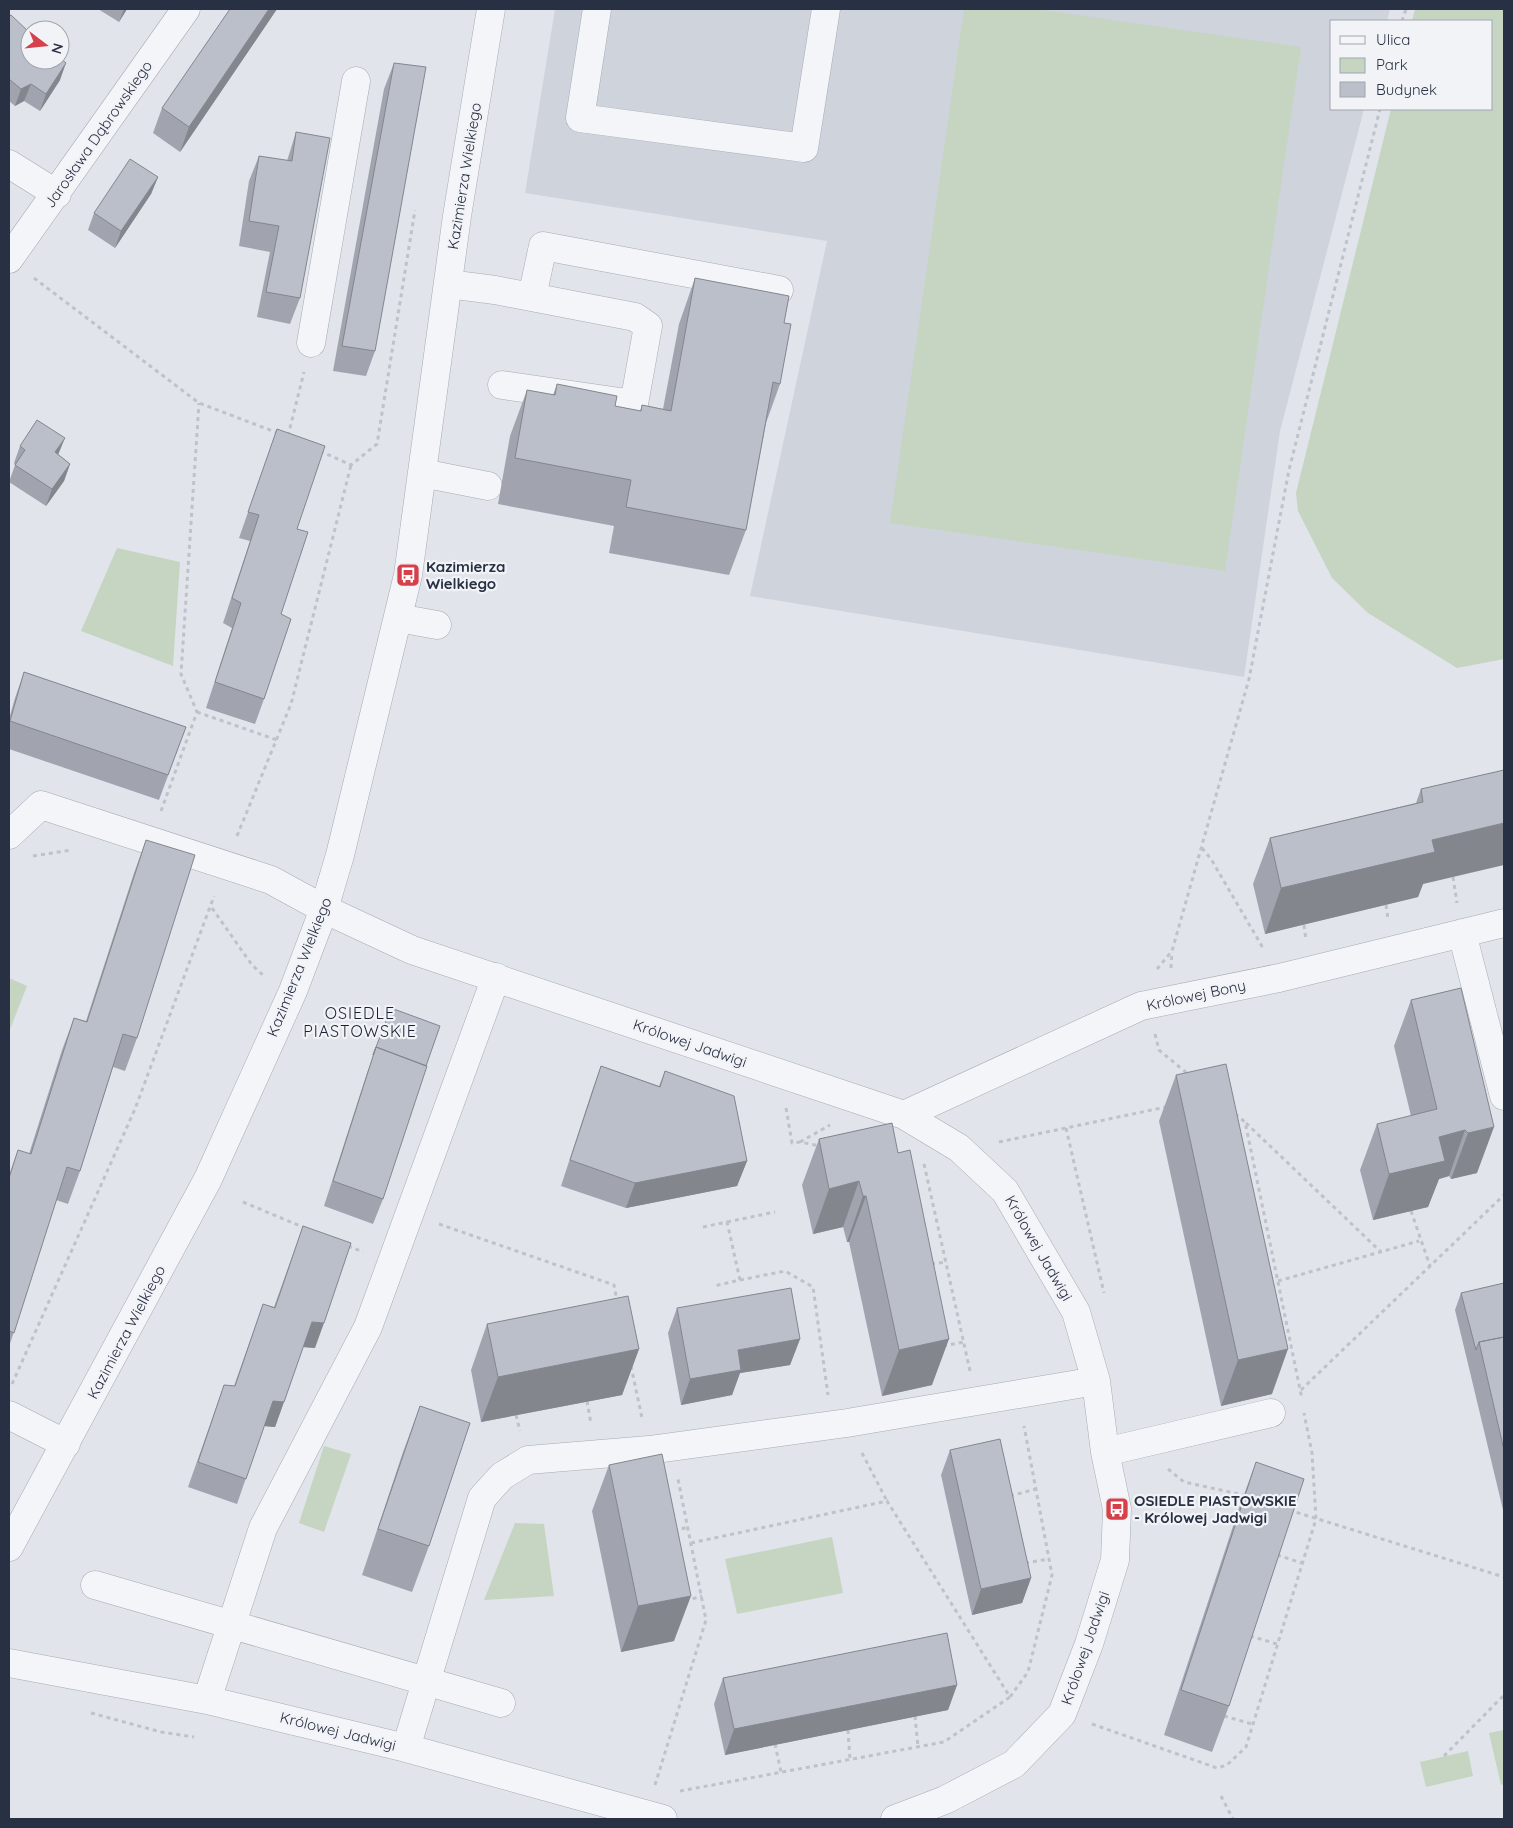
<svg xmlns="http://www.w3.org/2000/svg" width="1513" height="1828" font-family="Quicksand,sans-serif">
  <style>
    .built { fill: #cfd3dc }
    .green { fill: #c5d5c2 }
    .lines { fill: none; stroke-linecap: round; stroke-linejoin: round }
    .minor-casing { stroke: #a6aab5; stroke-width: 29 }
    .path { stroke: #bfc2c9; stroke-width: 3; stroke-dasharray: 4 4; stroke-linecap: butt }
    .minor { stroke: #f4f5f8; stroke-width: 28 }
    .wall { fill: #a1a4ae }
    .shaded-wall { fill: #83868d }
    .building { fill: #bbbfca; stroke: #83868d }
    .labels { text-anchor: middle; dominant-baseline: central; stroke-width: 4.5; stroke-linejoin: round; paint-order: stroke }
    .street-label { font-size: 15px; fill: #283043; stroke: #f1f3f7 }
    .poi-label { font-size: 15px; font-weight: bold; fill: #283043; stroke: #f1f3f7; text-anchor: start }
    .neighbourhood-label { font-size: 16px; letter-spacing: 1px; fill: #1a2134; stroke: #f1f3f7 }
  </style>
  <rect width="100%" height="100%" fill="#e1e4ea"/>
  <path class="built" d="M555 9H1390L1387 21H1332V109H1364L1280 431 1244 677 750 596 827 241 525 193Z"/>
  <path class="green" d="M964 9H1035L1301 47 1225 571 890 523Z
    M1415 9H1504V659L1457 668 1368 613 1332 578 1298 511 1296 493 1391 109H1492V21H1412Z
    M117 548 180 562 173 666 81 631Z
    M9 978 27 986 9 1032Z
    M324 1446 351 1454 324 1532 299 1523Z
    M515 1523 544 1524 554 1596 484 1600Z
    M832 1537 843 1593 737 1614 725 1559Z
    M1504 1730V1784L1501 1785 1489 1733Z
    M1468 1751 1473 1776 1426 1787 1420 1762Z"/>
  <g class="lines">
    <g class="minor-casing">
      <path id="minor" d="M597 9 580 118 804 148 826 9
        M9 164 57 194
        M9 259 186 9
        M448 284 495 290 635 317 648 326 634 404 502 385
        M532 297 543 246 779 290
        M311 343 356 81
        M422 473 488 486
        M398 618 437 625
        M9 835 41 805 271 880 324 909 412 950 904 1115 959 1148 1005 1191 1076 1312 1096 1381 1105 1452 1117 1509 1115 1560 1089 1644 1062 1714 1014 1764 945 1800 895 1819
        M1462 933 1504 1096
        M904 1115 1141 1006 1279 978 1504 923
        M9 1415 66 1444
        M1105 1452 1271 1413
        M9 1547 208 1179 293 991 324 909 340 855 408 575 457 216 491 9
        M95 1585 501 1703
        M9 1663 207 1700 406 1748 663 1819
        M207 1700 263 1528 368 1327 496 977
        M406 1748 482 1498 502 1476 528 1460 649 1450 847 1423 1096 1381"/>
    </g>
    <path class="path" d="M1402 21 1406 9
      M34 278 199 403 278 433
      M288 436 304 372
      M320 451 351 465 377 444 415 210
      M197 712 277 740
      M161 811 197 712 181 674 199 403
      M237 836 291 704 351 465
      M1202 848 1211 859 1263 948
      M33 856 72 850
      M1453 877 1457 903
      M1386 905 1388 919
      M212 908 252 965 264 976
      M1304 925 1306 940
      M1171 968 1172 952
      M1157 969 1172 951 1249 679 1289 470 1380 109
      M1155 1034 1159 1050 1188 1074
      M786 1108 792 1143 800 1142 820 1146
      M1235 1114 1245 1122 1248 1136 1302 1399
      M1246 1123 1381 1252
      M1066 1128 1104 1293
      M800 1142 830 1125
      M999 1142 1166 1107
      M924 1164 970 1371
      M243 1202 305 1228
      M1411 1211 1430 1266
      M727 1222 775 1212
      M439 1224 614 1285 617 1301
      M703 1227 727 1222 740 1280 714 1286
      M348 1246 363 1252
      M931 1264 947 1262
      M740 1280 785 1271 813 1287 828 1395
      M1278 1281 1419 1241
      M943 1346 964 1342
      M631 1366 642 1418
      M12 1384 135 1109 214 896
      M1301 1390 1504 1195
      M587 1401 591 1424
      M516 1415 520 1431
      M862 1453 887 1501
      M1168 1469 1184 1482 1248 1496
      M1010 1496 1036 1489
      M1289 1510 1504 1577
      M674 1531 688 1527
      M691 1543 887 1501 1010 1697 1028 1672 1052 1575 1024 1426
      M1277 1555 1302 1563
      M1025 1563 1049 1559
      M685 1601 702 1596
      M1250 1636 1277 1644
      M91 1713 161 1732 194 1737
      M915 1716 918 1747
      M1224 1716 1252 1724
      M1092 1724 1217 1768 1227 1765 1246 1747 1316 1519 1312 1453 1304 1413
      M848 1730 850 1759
      M775 1744 781 1772
      M1444 1756 1504 1695
      M655 1785 706 1620 678 1479
      M680 1791 944 1742 1010 1697
      M1221 1796 1233 1819"/>
    <use href="#minor" class="minor"/>
  </g>
  <path class="wall" d="M98 9H127L119 22Z
    M277 9 180 152 153 133 162 108Z
    M9 16 60 80 40 111 24 101 15 106 9 101Z
    M394 63 375 351 366 376 333 371 384 89Z
    M296 132 300 298 290 324 257 317 270 252 239 246 249 181 259 156 287 161Z
    M158 177 151 194 115 248 88 230 94 213Z
    M695 278 784 323 780 384 766 423 746 530 729 575 609 553 614 526 498 504 510 436 527 390 553 395 557 384 615 406 640 411 642 405 663 409 679 324Z
    M277 429 297 529 281 614 264 699 255 724 206 708 232 628 223 623 250 541 239 538Z
    M20 446 59 455 70 464 64 481 46 506 9 482 15 465 14 463Z
    M24 672 186 727 159 800 9 749V719L15 698Z
    M1504 770 1423 884 1418 897 1265 934 1253 884 1270 838 1416 803 1421 789Z
    M146 840 137 1038 125 1071 113 1067 80 1171 68 1204 56 1200 9 1347V1175L18 1150 29 1154 62 1050 74 1018 86 1021 134 873Z
    M1461 988 1477 1173 1451 1179 1449 1176 1439 1179 1428 1207 1373 1220 1360 1170 1377 1124 1411 1116 1394 1046 1411 1000Z
    M391 1008 383 1199 373 1224 324 1206 367 1073Z
    M601 1066 659 1086 665 1071 747 1161 737 1186 626 1208 561 1186 592 1091Z
    M1176 1075 1272 1394 1221 1406 1159 1121Z
    M892 1123 932 1385 882 1396 849 1242H847L843 1227 813 1234 802 1185 819 1139Z
    M303 1226 315 1348 303 1347 275 1427 264 1426 237 1504 188 1487 224 1385 234 1386 263 1304 274 1307Z
    M1504 1283V1514L1469 1368 1455 1310 1461 1293Z
    M677 1308 800 1339 790 1365 740 1373 732 1395 681 1405 668 1333Z
    M487 1324 639 1349 622 1395 481 1422 471 1370Z
    M420 1406 429 1546 412 1592 362 1575 403 1452Z
    M950 1450 1031 1578 1022 1603 972 1615 941 1475Z
    M1256 1462 1229 1706 1212 1752 1164 1735 1239 1508Z
    M609 1465 674 1641 621 1652 592 1511Z
    M723 1678 957 1685 948 1710 725 1755 714 1704Z"/>
  <path class="shaded-wall" d="M124 9H127L119 22Z
    M269 9H277L180 152 189 127Z
    M66 63 60 80 40 111 46 94Z
    M31 84 24 101 15 106 21 89Z
    M158 177 151 194 115 248 121 231Z
    M65 438 58 455 55 452Z
    M70 464 64 481 46 506 52 489Z
    M1504 823V865L1423 884 1418 897 1265 934 1281 888 1432 840Z
    M1494 1127 1477 1173 1451 1179 1468 1133Z
    M1465 1130 1449 1176 1439 1179 1428 1207 1373 1220 1389 1174 1439 1137Z
    M747 1161 737 1186 626 1208 635 1183Z
    M859 1181 843 1227 813 1234 829 1189Z
    M863 1196H866L849 1242H847Z
    M312 1322 324 1323 315 1348 303 1347Z
    M800 1339 790 1365 740 1373 732 1395 681 1405 690 1379 738 1350Z
    M949 1339 932 1385 882 1396 899 1350Z
    M639 1349 622 1395 481 1422 498 1377Z
    M1288 1349 1272 1394 1221 1406 1238 1360Z
    M273 1401 284 1402 275 1427 264 1426Z
    M1031 1578 1022 1603 972 1615 981 1589Z
    M691 1596 674 1641 621 1652 638 1606Z
    M957 1685 948 1710 725 1755 734 1729Z"/>
  <path class="building" d="M230 9H269L189 127 162 108Z
    M11 15 30 33V60H60V58L66 63 46 94 31 84 21 89 9 79V16Z
    M394 63 426 67 375 351 342 346Z
    M296 132 330 138 300 298 266 292 279 226 249 221 259 156 292 161Z
    M130 159 158 177 121 231 94 213Z
    M695 278 789 296 784 323 791 324 780 384 773 382 746 530 626 507 631 480 515 458 527 390 555 395 557 384 617 396 615 406 641 411 642 405 671 411Z
    M37 420 65 438 55 452 70 464 52 489 15 465 25 450 20 446Z
    M277 429 325 446 297 529 308 532 281 614 291 619 264 699 215 682 241 603 232 598 259 515 248 512Z
    M24 672 186 727 168 775 10 721Z
    M1504 770V823L1432 840 1435 852 1281 888 1270 838 1423 802 1421 789Z
    M146 840 195 855 137 1038 123 1034 80 1171 67 1167 14 1333 9 1331V1178L18 1150 31 1154 74 1018 87 1022Z
    M1461 988 1494 1127 1468 1133 1465 1130 1439 1137 1445 1161 1389 1174 1377 1124 1437 1109 1411 1000Z
    M391 1008 440 1026 426 1066 376 1047 373 1055Z
    M376 1047 427 1066 383 1199 333 1181Z
    M1226 1064 1288 1349 1238 1360 1176 1075Z
    M601 1066 660 1087 665 1071 734 1096 747 1161 635 1183 570 1160Z
    M892 1123 898 1153 910 1150 949 1339 899 1350 866 1196H863L859 1181 829 1189 819 1139Z
    M303 1226 351 1243 324 1323 312 1322 284 1402 273 1401 246 1479 198 1462 224 1385 235 1386 263 1304 275 1308Z
    M1504 1283V1337L1479 1342 1476 1350 1461 1293Z
    M791 1288 800 1339 738 1350 741 1370 690 1379 677 1308Z
    M628 1296 639 1349 498 1377 487 1324Z
    M1504 1337V1450L1479 1342Z
    M420 1406 470 1423 429 1546 378 1529Z
    M1000 1439 1031 1578 981 1589 950 1450Z
    M662 1454 691 1596 638 1606 609 1465Z
    M1256 1462 1304 1479 1229 1706 1181 1690Z
    M947 1633 957 1685 734 1729 723 1678Z"/>
  <defs>
    <g id="bus-square" transform="scale(1.25)"><rect x="-9" y="-9" width="18" height="18" rx="4" fill="#d5404b" stroke="#f1f3f7"/><path d="M-5-6H5V4H4V6H2V4H-2V6H-4V4H-5ZM-3.5-4V0h7V-4ZM-3.5 1.2v1.5H-2V1.2ZM2 1.2v1.5H3.5V1.2Z" fill="#fff"/></g>
  </defs>
  <g fill-rule="evenodd">
    <use href="#bus-square" x="408" y="575"/>
    <use href="#bus-square" x="1117" y="1509"/>
  </g>
  <g class="labels">
    <g class="street-label">
      <text transform="translate(98 134) rotate(-55)">Jarosława Dąbrowskiego</text>
      <text transform="translate(464 176) rotate(-81)">Kazimierza Wielkiego</text>
      <text transform="translate(299 967) rotate(-68)">Kazimierza Wielkiego</text>
      <text transform="translate(1196 995) rotate(-12)">Królowej Bony</text>
      <text transform="translate(690 1043) rotate(19)">Królowej Jadwigi</text>
      <text transform="translate(1039 1248) rotate(60)">Królowej Jadwigi</text>
      <text transform="translate(126 1332) rotate(-62)">Kazimierza Wielkiego</text>
      <text transform="translate(1085 1648) rotate(-71)">Królowej Jadwigi</text>
      <text transform="translate(338 1731) rotate(14)">Królowej Jadwigi</text>
    </g>
    <g class="poi-label">
      <text x="426" y="566">Kazimierza<tspan x="426" dy="17">Wielkiego</tspan></text>
      <text x="1134" y="1500">OSIEDLE PIASTOWSKIE<tspan x="1134" dy="17">- Królowej Jadwigi</tspan></text>
    </g>
    <g class="neighbourhood-label">
      <text x="360" y="1013">OSIEDLE<tspan x="360" dy="18">PIASTOWSKIE</tspan></text>
    </g>
  </g>
  <rect width="1513" height="1828" fill="none" stroke="#283043" stroke-width="20"/>
  <rect x="1330" y="20" width="162" height="90" fill="#f1f3f7" stroke="#a1a5af"/>
  <rect x="1340" y="36" width="25" height="8" fill="#f4f5f8" stroke="#a1a5af"/>
  <text x="1376" y="45" font-size="15" fill="#283043">Ulica</text>
  <rect x="1340" y="58" width="25" height="15" fill="#c5d5c2" stroke="#a1a5af"/>
  <text x="1376" y="70" font-size="15" fill="#283043">Park</text>
  <rect x="1340" y="82" width="25" height="15" fill="#bbbfca" stroke="#a1a5af"/>
  <text x="1376" y="95" font-size="15" fill="#283043">Budynek</text>
  <g transform="translate(45 45) rotate(106)"><circle r="24" fill="#f1f3f7" stroke="#a1a5af"/>
  <path d="M0-4L9 19L0 12L-9 19Z" fill="#d5404b"/>
  <text y="-8" font-size="14" font-weight="bold" text-anchor="middle" fill="#283043">N</text>
  </g>
</svg>
